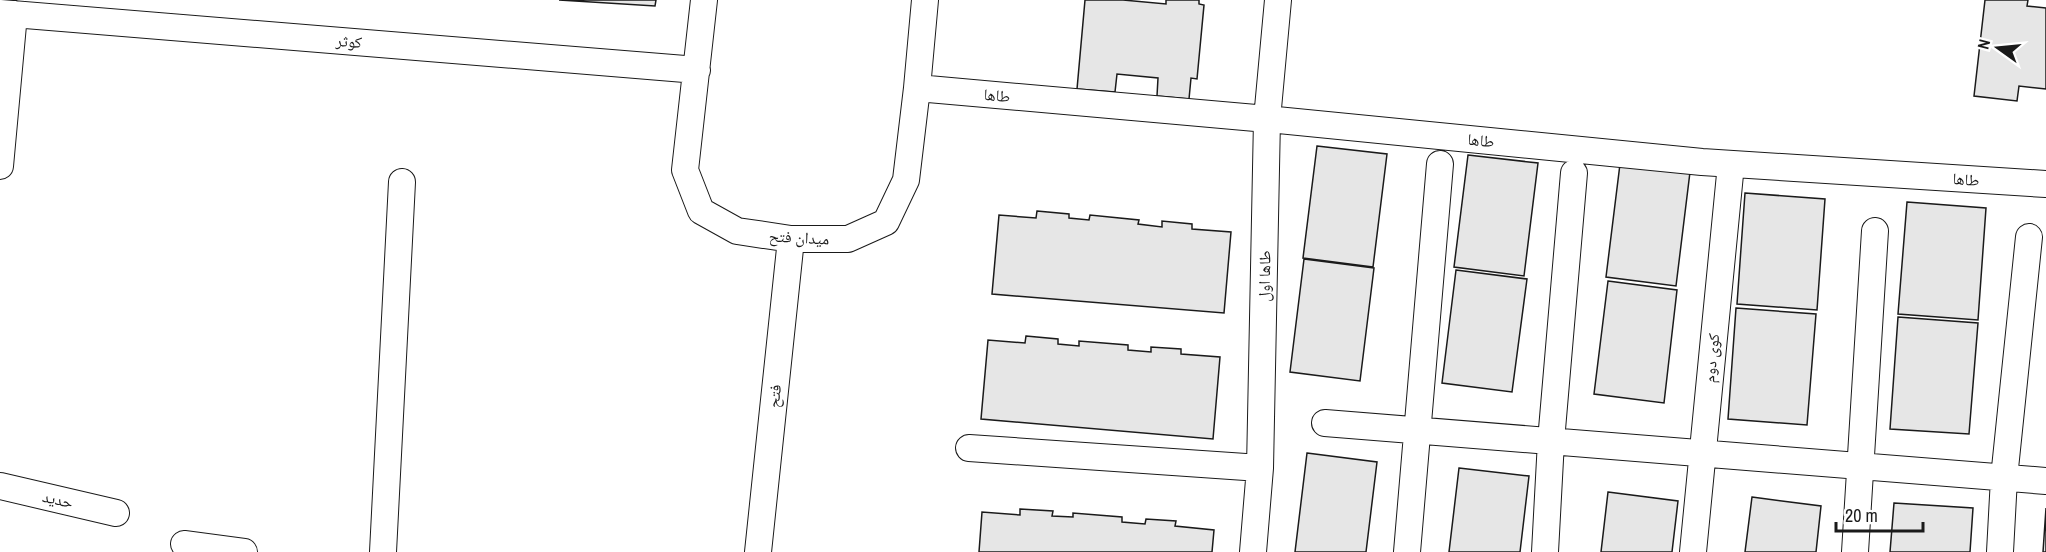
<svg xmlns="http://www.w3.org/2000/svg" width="2046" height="552" font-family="'Archivo Narrow','Noto Naskh Arabic',sans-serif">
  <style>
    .building { fill: #e6e6e6; stroke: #1a1a1a; stroke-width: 1.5 }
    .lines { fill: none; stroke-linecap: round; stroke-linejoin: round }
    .minor-casing { stroke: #1a1a1a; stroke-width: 28 }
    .minor { stroke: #fff; stroke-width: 26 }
    .labels { text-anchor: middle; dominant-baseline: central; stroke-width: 4.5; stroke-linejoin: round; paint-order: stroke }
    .street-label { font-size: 16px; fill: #1a1a1a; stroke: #fff }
  </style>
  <rect width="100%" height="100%" fill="#fff"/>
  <path class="building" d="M559 0H656L655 6Z
    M1085 0H1123L1166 4V0H1199V4L1204 5 1197 79 1191 78 1189 99 1157 96 1158 78 1117 74 1115 92 1077 89Z
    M1985 0H2028L2027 6 2046 8V89L2019 86 2017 101 1974 96Z
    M1317 146 1387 154 1373 267 1303 258Z
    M1468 155 1538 163 1524 276 1454 267Z
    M1620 164 1690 172 1676 286 1606 277Z
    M1745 193 1825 199 1817 310 1737 304Z
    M1907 202 1986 208 1978 320 1898 314Z
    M1037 211 1069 214V218L1089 220 1090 215 1139 220 1138 224 1162 227V221L1192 224V229L1231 232 1224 313 992 294 999 215 1036 218Z
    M1304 259 1374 268 1360 381 1290 372Z
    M1456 270 1527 279 1512 392 1442 383Z
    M1608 281 1677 290 1664 403 1594 394Z
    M1736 308 1816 314 1807 425 1728 419Z
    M1898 317 1978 323 1969 434 1890 429Z
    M1026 336 1058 339V344L1079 346V341L1128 345V350L1151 352V347L1181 349V354L1220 357 1213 439 981 419 988 340 1025 343Z
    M1307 453 1377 462 1366 552H1295Z
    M1459 468 1529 476 1520 552H1449Z
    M1608 492 1678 501 1672 552H1601Z
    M1752 497 1821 506 1816 552H1745Z
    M1894 503 1973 508 1970 552H1890Z
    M2046 508V552H2043Z
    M1020 509 1053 511 1052 516 1073 517V513L1122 517V522L1145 524 1146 519 1176 521 1175 526 1214 530 1212 552H979L982 512 1020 515Z"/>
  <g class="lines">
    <g class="minor-casing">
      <path id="minor" d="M704 0 685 170 701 211 737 231 791 239H848L886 222 906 180 917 88 925 0
        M0 13 697 70
        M917 88 1267 119 1702 162 2046 184
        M0 166 14 14
        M1325 423 2046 481
        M969 448 1260 468
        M0 486 116 513
        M184 544 244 552
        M383 552 402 182
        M758 552 791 239
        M1253 552 1260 468 1267 119 1278 0
        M1407 552 1440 164
        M1545 552 1551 441 1574 173
        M1693 552 1731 164
        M1855 552 1875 231
        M2000 552 2004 478 2029 237"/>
    </g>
    <use href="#minor" class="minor"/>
  </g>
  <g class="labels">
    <g class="street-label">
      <text transform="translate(349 41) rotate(5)">کوثر</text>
      <text transform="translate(997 95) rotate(5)">طاها</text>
      <text transform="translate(1481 140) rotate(6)">طاها</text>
      <text transform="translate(1966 179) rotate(4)">طاها</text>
      <text transform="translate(799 237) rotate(3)">میدان فتح</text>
      <text transform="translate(1264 276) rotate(-89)">طاها اول</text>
      <text transform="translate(1711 358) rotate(-84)">کوی دوم</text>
      <text transform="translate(774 396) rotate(-84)">فتح</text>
      <text transform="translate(58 499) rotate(13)">حدید</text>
    </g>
  </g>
  <g transform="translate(1998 48) rotate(285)" stroke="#ffffff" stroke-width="4.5" paint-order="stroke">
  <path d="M0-4.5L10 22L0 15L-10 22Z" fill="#1a1a1a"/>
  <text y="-9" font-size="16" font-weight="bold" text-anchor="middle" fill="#1a1a1a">N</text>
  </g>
  <path d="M1836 522v9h87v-9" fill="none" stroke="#1a1a1a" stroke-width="3"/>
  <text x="1845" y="522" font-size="18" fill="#1a1a1a" stroke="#ffffff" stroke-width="4.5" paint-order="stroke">20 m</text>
</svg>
